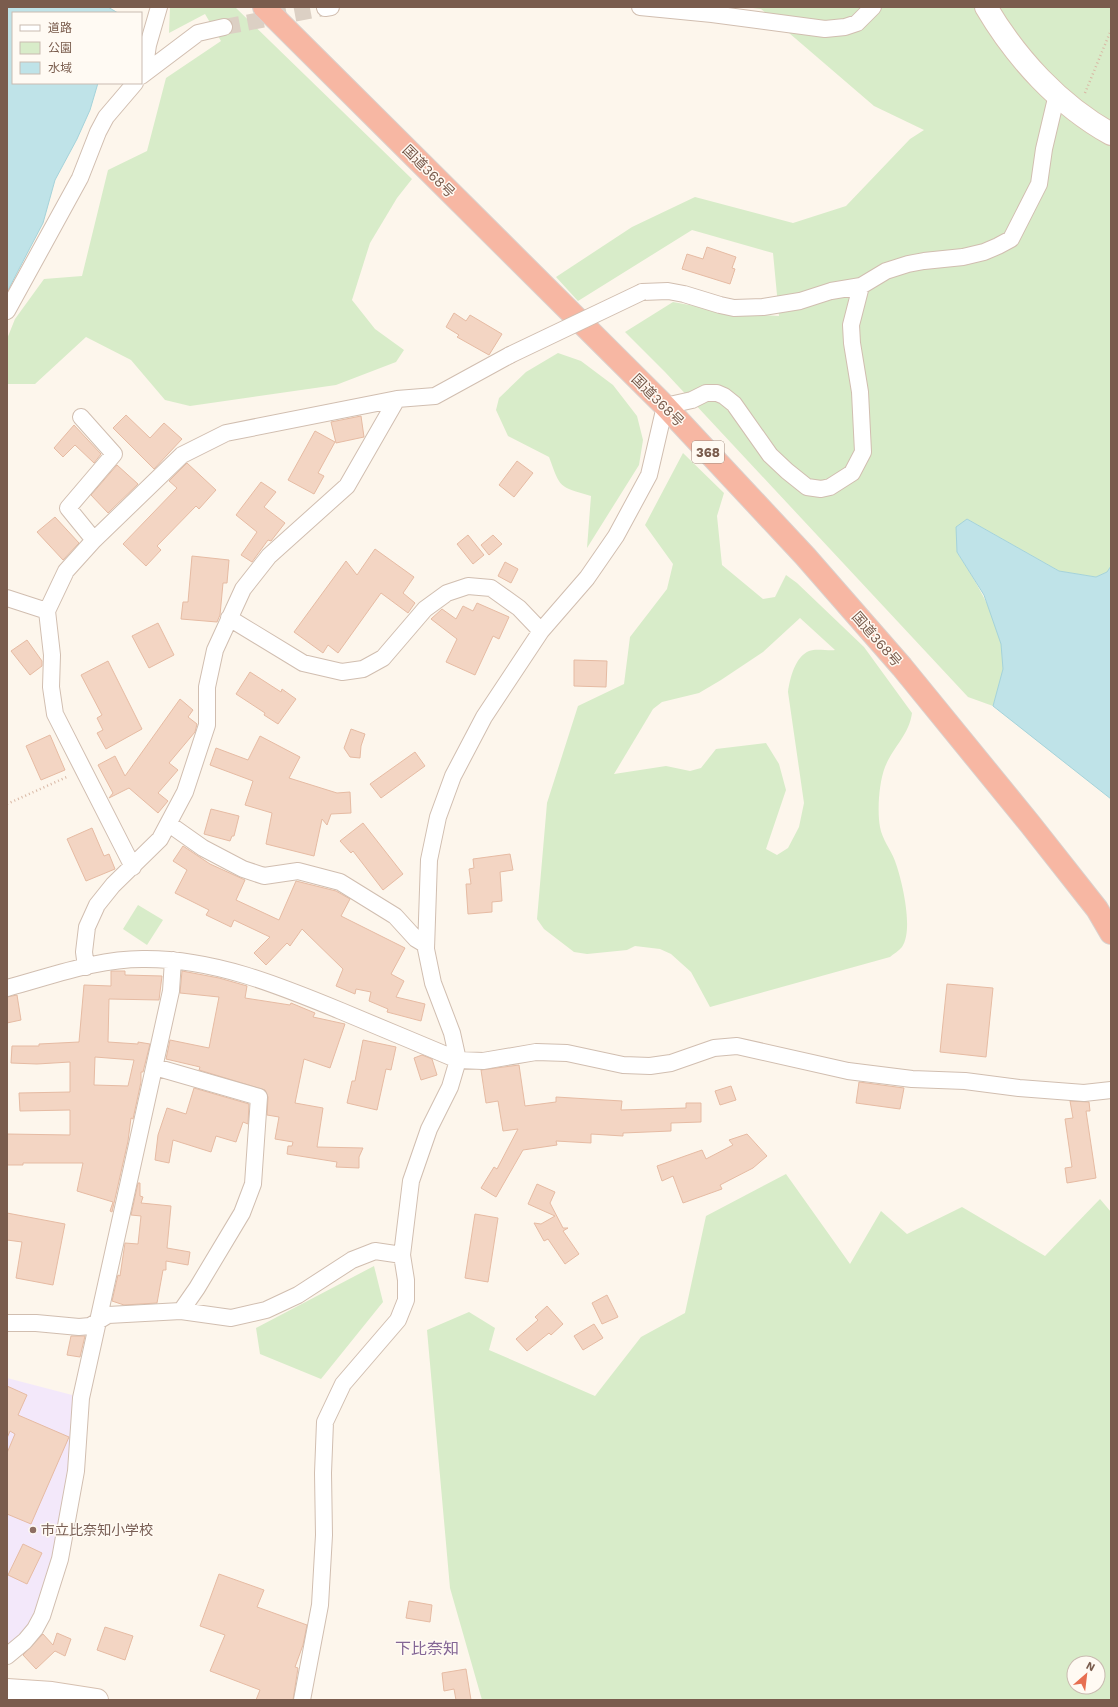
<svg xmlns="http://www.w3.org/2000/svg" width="1118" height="1707" font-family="'Work Sans','Noto Sans JP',sans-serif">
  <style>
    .education { fill: #f3e8fa }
    .green { fill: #d8ecc9; fill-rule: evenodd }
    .water { fill: #bfe3e8; stroke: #a5d3da }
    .building { fill: #f3d5c3; stroke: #e6bba3; fill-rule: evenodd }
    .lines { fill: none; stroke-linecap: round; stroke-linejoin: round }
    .street-tunnel { stroke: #dcd0c4; stroke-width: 16; stroke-dasharray: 16 8; stroke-linecap: butt }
    .street-casing { stroke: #d1beb0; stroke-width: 18 }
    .secondary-casing { stroke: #d6c0b0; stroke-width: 24 }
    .highway-casing { stroke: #dad1cd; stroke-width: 24 }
    .path { stroke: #d9b8a5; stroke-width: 2.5; stroke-dasharray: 1 3; stroke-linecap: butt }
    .street { stroke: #fff; stroke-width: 16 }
    .secondary { stroke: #fff; stroke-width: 22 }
    .highway { stroke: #f7b7a3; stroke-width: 22 }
    .street-bridge-casing { stroke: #d1beb0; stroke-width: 18; stroke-linecap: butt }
    .street-bridge { stroke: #fff; stroke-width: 16 }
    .education-dot { fill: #8d6e63; stroke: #fffaf3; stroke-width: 1.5 }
    .labels { text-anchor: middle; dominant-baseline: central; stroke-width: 3; stroke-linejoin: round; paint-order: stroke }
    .shield { fill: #fffaf3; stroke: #a28b7f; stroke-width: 1 }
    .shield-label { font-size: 13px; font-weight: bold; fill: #7a5c4d }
    .street-label { font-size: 14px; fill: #7a5c4d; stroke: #fffaf3 }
    .education-label { font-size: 14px; fill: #785e54; stroke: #fffaf3; text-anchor: start }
    .quarter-label { font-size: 16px; fill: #846695; stroke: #fffaf3 }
  </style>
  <rect width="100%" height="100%" fill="#fdf6ec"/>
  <path class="education" d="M7 1378 76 1396V1438L52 1565 26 1633 7 1647Z"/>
  <path class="green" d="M170 7H235L412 179 397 198 370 243 352 300 375 329 404 350 396 362 336 385 190 406 165 400 131 360 86 337 35 384H7V339L15 319 44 279 82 276 108 170 147 151 166 78 221 41 205 14 169 33Z
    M745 7H1111V566L1107 572 1096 577 1059 571 967 519 957 552C976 582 1009 634 1003 670 1001 682 996 694 993 706L968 697 665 372 625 332 673 302 733 313 779 316 773 253 692 230 578 301 556 277 632 227 695 197 793 223 846 206 910 139 924 130 874 106 761 9Z
    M558 353 581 361 613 385 637 416 643 440 639 465 587 548 591 496C558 486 561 489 549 457L508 436 496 410 499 398 526 372Z
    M683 453 724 493 717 516 722 565 763 599 775 597 786 575 797 583 864 647 912 713C909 735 893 747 885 767 879 782 877 811 880 827 882 839 891 850 895 861 902 880 914 930 902 947 899 951 893 954 890 957L710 1007 691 972 671 954 660 949 635 946 627 950 587 954 574 952 544 929 537 919 547 803 578 706 624 684 630 637 667 589 673 564 645 525ZM800 618 835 650C828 651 816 648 809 651 795 657 790 678 788 692L804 803 799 827 788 848 777 855 766 849 786 790 779 764 766 743 716 749 701 768 690 771 666 766 614 774 653 709 662 702 699 693 721 680 763 652Z
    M138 905 163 920 147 945 123 929Z
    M786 1174 850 1264 881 1211 907 1234 962 1207 1045 1256 1100 1199 1111 1212V1700H482L450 1588 427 1330 469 1312 495 1328 489 1350 595 1396 641 1337 685 1313 706 1216ZM1074 1663H1098V1687H1074Z
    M374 1266 383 1302 321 1379 260 1354 256 1328Z"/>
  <path class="water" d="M7 7H108L118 13H13V83H98L90 110 77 139 55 180 43 223 7 292Z
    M967 519 1059 571 1096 577 1107 572 1111 566V799L993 706 1003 669 1001 644 984 595 957 552 956 527Z"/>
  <path class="building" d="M707 247 736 257 732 268 735 269 730 284 682 269 687 254 703 259Z
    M454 313 466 321 470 315 502 334 489 355 457 337 459 335 446 327Z
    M126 415 150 438 164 423 182 439 154 469 113 428Z
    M361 416 364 437 336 443 331 422Z
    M74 425 101 454 94 463 75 445 63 457 54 448Z
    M315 431 335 442 318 473 324 476 314 494 288 480Z
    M517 461 533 473 514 497 499 485Z
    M187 463 216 490 199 509 196 506 157 546 161 550 146 566 123 544 177 488 169 481Z
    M117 465 138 484 108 513 91 495Z
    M261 482 276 492 264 507 285 523 271 541 268 540 252 562 241 555 257 532 236 515Z
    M55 517 79 543 63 560 37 532Z
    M468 535 484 555 473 564 457 544Z
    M493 535 502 544 489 555 481 545Z
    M375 549 414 577 403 593 415 603 408 613 381 593 338 653 328 645 323 653 294 632 346 561 357 575Z
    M192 556 229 560 227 583H223L220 615 217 622 181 619 183 602H188Z
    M505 562 518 569 511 583 498 576Z
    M477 603 509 617 499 639 493 636 475 675 446 662 457 639 431 619 442 609 456 619 463 606 473 611Z
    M158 623 174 655 149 668 132 636Z
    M27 640 42 661V666L30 675 11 651Z
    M574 660 607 661 606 687 574 686Z
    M108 661 142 729 106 749 97 733 103 730 97 718 102 715 81 675Z
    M250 672 281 692 282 689 296 699 278 724 264 715 265 713 236 694Z
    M180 699 193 710 188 717 197 724 195 732 169 763 178 770 158 793 168 801 158 813 129 788 109 798 113 793 98 765 115 756 125 776Z
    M351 729 365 734 361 746 360 758 350 757 344 748Z
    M50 735 65 770 41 780 26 746Z
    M260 736 300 757 289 778 337 793 350 792 351 813 331 814 327 825 322 819 314 856 266 844 272 813 245 805 253 781 210 765 216 748 248 760Z
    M415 752 425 766 381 798 370 784Z
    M211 809 239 816 234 836H232L230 841 204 834Z
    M363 823 403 874 383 890 353 851 351 853 340 841Z
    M92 828 104 856 109 854 115 869 86 881 67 839Z
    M183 846 210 864 245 880 236 900 279 920 296 881 336 891 350 899 341 916 405 948 391 974 404 981 396 997 425 1004 421 1021 387 1012 388 1009 369 1001 371 992 356 989 355 994 336 986 343 969 302 929 290 946 287 943 266 965 254 953 270 937 234 920 231 927 206 915 209 910 175 893 187 870 173 861Z
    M510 854 513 870 500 872 502 901 492 902V912L468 914 466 884H471L469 869 474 868 473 859Z
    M111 971H125V975L162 976 159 1000 109 999 108 1042 138 1044V1042L150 1044 143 1072H141V1082L133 1119 131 1118 128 1141 112 1212 110 1211 113 1202 77 1191 83 1163H23V1165H7V1134L70 1135V1110L20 1111 19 1093 70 1092V1062L37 1064 11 1063 12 1046H39V1044L79 1042 84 985 111 986ZM95 1057 134 1060 128 1086 94 1085Z
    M182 971 219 978 247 986 245 998 290 1005 291 1003 315 1013 313 1017 345 1024 330 1068 304 1059 295 1103 323 1108 317 1147 363 1148 359 1157V1168L336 1167 337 1162 287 1154 288 1146H292L293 1142 275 1139 279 1117 267 1115 268 1097 265 1090 199 1070 200 1067 166 1059 170 1040 209 1048 219 997 180 993Z
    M947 984 993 988 986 1057 940 1052Z
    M17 995 21 1020 7 1023V997Z
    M363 1040 396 1047 391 1070 386 1069 377 1110 347 1103 352 1081H355Z
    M422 1055 432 1059 437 1075 421 1080 414 1058Z
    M519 1065 525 1106 556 1102V1097L622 1101 621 1110 686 1108V1103H701V1122L671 1123V1131L623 1133V1136L591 1134V1143L556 1141 557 1145 523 1150 496 1197 481 1188 494 1167 497 1169 518 1129 503 1131 498 1101 486 1103 481 1070Z
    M859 1082 904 1088 900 1109 856 1103Z
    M731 1086 736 1100 720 1105 715 1091Z
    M194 1088 249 1104 248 1124 243 1122 236 1142 216 1136 211 1152 173 1140 169 1163 155 1160 158 1135 167 1108 186 1114Z
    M1070 1101 1089 1102 1090 1111H1086L1096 1178 1067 1183 1065 1168 1072 1167 1065 1119 1073 1118Z
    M747 1134 767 1156 753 1168 720 1185 722 1189 683 1203 673 1176 662 1181 657 1166 702 1150 706 1159 733 1145 729 1140Z
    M138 1183H140V1196L143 1197 141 1203 171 1206 167 1248 190 1252 188 1265 166 1261V1270H163L157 1303 124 1305 112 1301 118 1275 120 1276 125 1243 138 1244 141 1216 131 1215Z
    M537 1184 555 1192 550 1203 563 1228H568L563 1231 579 1254 565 1264 548 1239 544 1241 534 1223 541 1224 555 1216 528 1204Z
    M7 1213 65 1224 53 1285 16 1278 22 1242 7 1240Z
    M475 1214 498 1218 488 1282 465 1278Z
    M607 1295 618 1317 602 1324 592 1303Z
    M547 1306 563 1324 551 1335 549 1333 527 1351 516 1339 538 1320 535 1317Z
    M594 1324 603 1338 583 1350 574 1336Z
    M71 1336H85L80 1357 67 1355Z
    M7 1386 27 1395 18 1415 69 1437 31 1524 7 1514V1453L15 1434 10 1431 7 1438Z
    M23 1544 42 1553 27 1584 8 1575Z
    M219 1574 264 1590 257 1607 307 1625 303 1645 295 1667 298 1668 293 1700H256L260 1690 210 1671 225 1635 200 1626Z
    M409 1601 432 1605 430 1622 406 1618Z
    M105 1627 133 1636 125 1660 97 1650Z
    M57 1633 71 1639 65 1656 55 1651 36 1669 23 1655 43 1634 53 1645Z
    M466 1669 471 1700H456L454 1689 444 1691 442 1673Z"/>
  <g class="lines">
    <path class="street-tunnel" d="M224 27 325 8"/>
    <g class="street-casing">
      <path id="street" d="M640 7 712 14 825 29 845 27 857 23 873 7
        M325 8 331 7
        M144 72 148 45 159 7
        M141 76 198 33 224 27
        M642 292 668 291 684 294 720 305 734 308 763 307 800 301 831 291 861 286 886 271 908 264 924 261 963 257 984 252 998 246 1011 239 1039 184 1044 149 1057 94
        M7 311 80 178 98 132 106 117 135 83
        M81 417 114 454 68 508 94 540
        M7 598 47 611
        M229 618 303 663 342 672 363 669 383 658 425 609 447 593 468 586 491 588 519 608 541 631
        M169 824 203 848 243 869 264 876 298 871 340 882 395 916 416 939 426 945
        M133 867 55 714 51 687 52 655 47 611 66 571 94 540 182 455 226 433 397 399 435 396 510 355
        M86 967 84 952 87 927 97 905 113 885 160 839 185 792 207 725V687L215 650 243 589 269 556 347 486 397 399
        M7 988C52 976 99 958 146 959 214 959 278 985 341 1011 380 1027 419 1044 458 1060L483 1061 536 1052 567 1053 623 1065 650 1066 671 1063 714 1048 737 1046 848 1071 912 1079 965 1081 1019 1088 1084 1093 1111 1090
        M155 1067 259 1097 253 1184 242 1213 197 1288 181 1311
        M7 1323H36L79 1327 90 1326 108 1315 181 1311 231 1318 266 1310 298 1295 352 1260 375 1251 402 1255
        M7 1656 25 1641 35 1629 42 1616 60 1559 76 1471 81 1398 171 991 173 960
        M302 1700 320 1605 324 1535 323 1473 325 1422 343 1384 398 1320 406 1300V1280L402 1255 411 1181 429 1129 450 1087 458 1060 452 1033 433 983 426 949 429 860 438 817 453 776 484 717 541 631 587 578 616 536 649 475 665 406 692 400 706 393H717L724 396 734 404 770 455 787 471 807 487 821 489 830 487 852 473 863 452 860 392 852 343 851 325 861 286"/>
    </g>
    <g class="secondary-casing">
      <path id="secondary" d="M986 7C1016 58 1059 105 1111 134
        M7 1690 52 1693 97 1700"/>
    </g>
    <g class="highway-casing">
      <path id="highway" d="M264 7 665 406 805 556 902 667 1030 824 1097 909 1111 933"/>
    </g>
    <path class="path" d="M1085 93 1111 30
      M7 804 69 776"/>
    <use href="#street" class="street"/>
    <use href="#secondary" class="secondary"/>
    <use href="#highway" class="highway"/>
    <g class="street-bridge-casing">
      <path id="street-bridge" d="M510 355 642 292"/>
    </g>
    <use href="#street-bridge" class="street-bridge"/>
  </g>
  <circle class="education-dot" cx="33" cy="1530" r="4"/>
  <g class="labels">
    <rect class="shield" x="692" y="441" width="32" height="22" rx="3"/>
    <g class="shield-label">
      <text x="708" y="452">368</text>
    </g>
    <g class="street-label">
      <text transform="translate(429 171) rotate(45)">国道368号</text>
      <text transform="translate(658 400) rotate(45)">国道368号</text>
      <text transform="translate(877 639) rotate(49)">国道368号</text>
    </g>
    <g class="education-label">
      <text x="41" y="1530">市立比奈知小学校</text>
    </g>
    <g class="quarter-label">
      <text x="427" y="1648">下比奈知</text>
    </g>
  </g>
  <rect width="1118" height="1707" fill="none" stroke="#7a5c4d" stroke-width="16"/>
  <rect x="12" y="12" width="130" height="72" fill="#fffaf3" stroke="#cabbb1"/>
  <rect x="20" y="25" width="20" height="6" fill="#ffffff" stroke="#cabbb1"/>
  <text x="48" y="32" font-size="12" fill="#7a5c4d">道路</text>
  <rect x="20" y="42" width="20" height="12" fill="#d8ecc9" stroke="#cabbb1"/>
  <text x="48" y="52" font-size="12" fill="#7a5c4d">公園</text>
  <rect x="20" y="62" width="20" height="12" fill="#bfe3e8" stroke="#cabbb1"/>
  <text x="48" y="72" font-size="12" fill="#7a5c4d">水域</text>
  <g transform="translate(1086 1675) rotate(28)"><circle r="19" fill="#fffaf3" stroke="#cabbb1"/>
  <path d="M0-3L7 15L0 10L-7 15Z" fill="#e76f51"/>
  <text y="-6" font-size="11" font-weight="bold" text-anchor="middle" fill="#7a5c4d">N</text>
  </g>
</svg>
